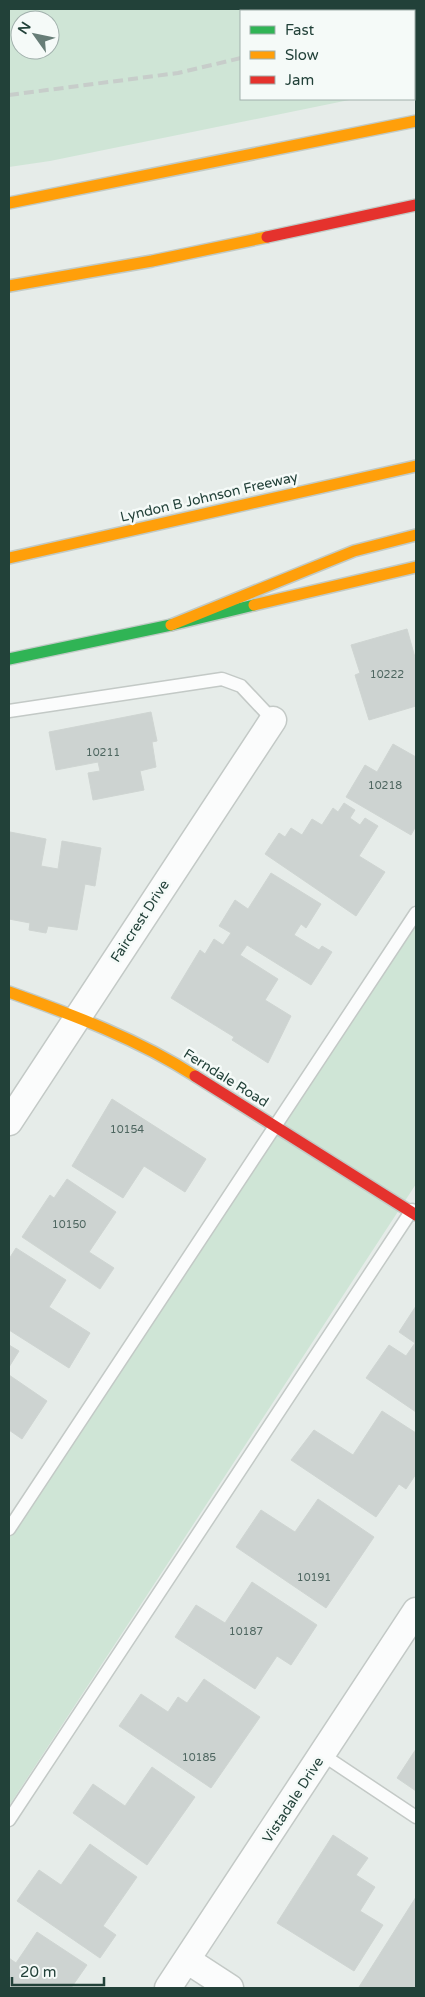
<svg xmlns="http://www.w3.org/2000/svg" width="425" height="1997" font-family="'Varela Round',sans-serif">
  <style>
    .green { fill: #cfe5d6; fill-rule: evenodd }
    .building { fill: #cdd3d1; stroke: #cfd5d2 }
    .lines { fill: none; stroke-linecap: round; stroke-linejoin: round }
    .lane-casing { stroke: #c3c9c6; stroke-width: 15 }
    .street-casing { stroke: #c3c9c6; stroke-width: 29 }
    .fast-casing { stroke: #c1cac6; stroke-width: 14 }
    .slow-casing { stroke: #c1cac6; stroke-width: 14 }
    .jam-casing { stroke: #c1cac6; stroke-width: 14 }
    .lane { stroke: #fbfcfc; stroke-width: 12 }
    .street { stroke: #fbfcfc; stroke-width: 26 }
    .fast { stroke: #30b455; stroke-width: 11 }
    .slow { stroke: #ff9f0a; stroke-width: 11 }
    .jam { stroke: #e5322d; stroke-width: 11 }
    .rail { stroke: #c7cdca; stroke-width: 4; stroke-dasharray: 10 5; stroke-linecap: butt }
    .labels { text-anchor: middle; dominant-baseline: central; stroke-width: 5; stroke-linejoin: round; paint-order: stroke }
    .number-label { font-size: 11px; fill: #4e6660 }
    .street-label { font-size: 14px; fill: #224139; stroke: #f5faf8 }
  </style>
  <rect width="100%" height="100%" fill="#e6ece9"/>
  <path class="green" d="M9 9H416V86L414 87V11H241V99H354L50 161 9 167ZM20 20H50V50H20Z
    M416 911V1184L9 1806V1523Z"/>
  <path class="building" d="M407 629 416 661V706L369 720 355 675 360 673 351 645Z
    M151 712 157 741 152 742 156 767 140 771 144 790 93 800 88 773 100 771 98 762 56 770 49 732Z
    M393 744 416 757V826L411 835 346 797 365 765 377 772Z
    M344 803 355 810 350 818 360 825 365 818 378 826 359 856 385 872 356 916 265 854 279 833 285 837 291 828 302 835 312 819 322 825 333 808 338 812Z
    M10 832 46 839 41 866 58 869 62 841 101 848 95 886 85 884 77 930 48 926 46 933 29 930 30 923 9 919Z
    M271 873 321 904 306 928 301 924 294 935 319 950 322 946 332 952 311 985 247 945 240 955 278 979 265 1000 291 1016 268 1063 232 1040 234 1037 171 998 200 950 205 954 214 939 223 945 231 933 219 926 235 900 248 909Z
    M112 1099 206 1159 185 1192 144 1166 123 1198 72 1166Z
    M67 1179 116 1212 89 1252 114 1268 100 1289 22 1237 50 1195 54 1198Z
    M16 1248 66 1280 49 1307 90 1333 69 1368 9 1330V1259Z
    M416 1306V1412L366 1378 389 1345 406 1356 415 1343 399 1332Z
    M9 1345 19 1351 9 1367Z
    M9 1375 47 1401 22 1439 9 1430Z
    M382 1411 416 1433V1474L406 1489 399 1484 376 1517 291 1460 314 1430 353 1455Z
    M318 1499 374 1537 326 1608 236 1547 261 1510 295 1532Z
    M252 1582 317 1625 291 1665 277 1656 255 1689 175 1637 196 1605 225 1623Z
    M204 1679 260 1717 211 1788 119 1726 141 1694 168 1712 178 1697 187 1703Z
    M416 1749V1791L397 1778Z
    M152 1767 195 1797 147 1865 73 1813 93 1784 125 1806Z
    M333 1835 368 1858 356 1875 375 1887 360 1911 383 1925 354 1971 277 1923Z
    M90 1844 137 1877 103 1926 116 1935 100 1958 17 1901 39 1870 61 1885Z
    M416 1897V1988H362L359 1987Z
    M37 1932 87 1965 71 1988H9V1958L16 1963Z"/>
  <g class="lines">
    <g class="lane-casing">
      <path id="lane" d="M9 711 222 679 241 686 273 720
        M9 1529 416 913
        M323 1755 416 1817
        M9 1820 412 1210"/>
    </g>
    <g class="street-casing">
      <path id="street" d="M9 1122 273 720
        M187 1960 230 1988
        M168 1988 416 1611"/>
    </g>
    <g class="fast-casing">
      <path id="fast" d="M9 659 171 625 254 605"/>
    </g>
    <g class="slow-casing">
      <path id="slow" d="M9 203 416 121
        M9 286 152 261 267 237
        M9 558 416 466
        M254 605 416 567
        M171 625 354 551 416 535
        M9 992C73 1015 138 1039 195 1076"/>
    </g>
    <g class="jam-casing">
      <path id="jam" d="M267 237 416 205
        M195 1076 416 1215"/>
    </g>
    <use href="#lane" class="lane"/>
    <use href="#street" class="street"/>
    <use href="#fast" class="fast"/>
    <use href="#slow" class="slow"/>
    <use href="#jam" class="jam"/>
    <path class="rail" d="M414 17H416
      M9 95 178 73 241 58"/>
  </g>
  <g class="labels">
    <g class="number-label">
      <text x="387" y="674">10222</text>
      <text x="103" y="752">10211</text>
      <text x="385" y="785">10218</text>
      <text x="127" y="1129">10154</text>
      <text x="69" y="1224">10150</text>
      <text x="314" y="1577">10191</text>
      <text x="246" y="1631">10187</text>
      <text x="199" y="1757">10185</text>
    </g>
    <g class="street-label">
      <text transform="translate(209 497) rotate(-13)">Lyndon B Johnson Freeway</text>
      <text transform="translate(140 921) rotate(-57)">Faircrest Drive</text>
      <text transform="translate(226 1078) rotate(32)">Ferndale Road</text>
      <text transform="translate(293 1800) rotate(-57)">Vistadale Drive</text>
    </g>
  </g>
  <rect width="425" height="1997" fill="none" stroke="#224139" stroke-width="20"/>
  <rect x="240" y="10" width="175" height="90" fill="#f5faf8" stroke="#a1b0ac"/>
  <rect x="250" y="26" width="25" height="8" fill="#30b455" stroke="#a1b0ac"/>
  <text x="285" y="35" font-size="15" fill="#224139">Fast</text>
  <rect x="250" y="51" width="25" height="8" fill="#ff9f0a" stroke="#a1b0ac"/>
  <text x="285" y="60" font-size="15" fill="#224139">Slow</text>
  <rect x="250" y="76" width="25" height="8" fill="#e5322d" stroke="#a1b0ac"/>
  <text x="285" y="85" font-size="15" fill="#224139">Jam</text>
  <g transform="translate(35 35) rotate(303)"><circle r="24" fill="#f5faf8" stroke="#a1b0ac"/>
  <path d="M0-4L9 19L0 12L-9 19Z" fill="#677d77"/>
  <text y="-8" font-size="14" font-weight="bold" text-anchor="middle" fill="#224139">N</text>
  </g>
  <path d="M12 1977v8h92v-8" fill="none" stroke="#224139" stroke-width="2.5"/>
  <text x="20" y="1977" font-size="15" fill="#224139" stroke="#f5faf8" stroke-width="4" paint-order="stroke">20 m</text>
</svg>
